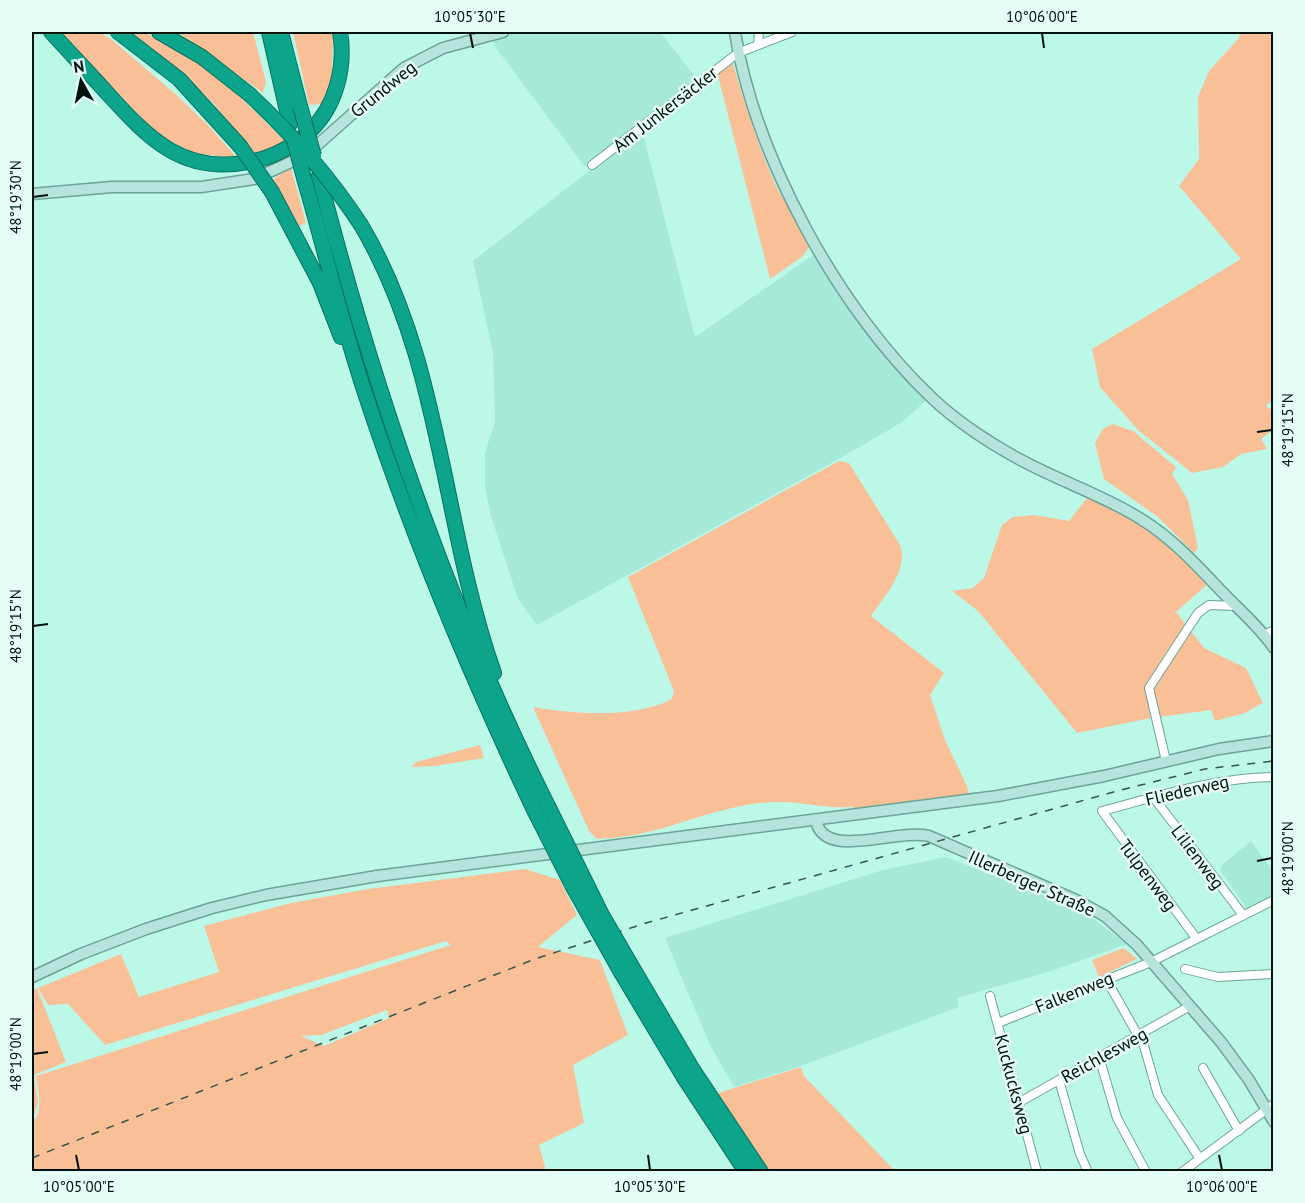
<svg xmlns="http://www.w3.org/2000/svg" width="1305" height="1203" font-family="'PT Sans',sans-serif">
  <style>
    .built { fill: #a6e9d8 }
    .green { fill: #f9c098; fill-rule: evenodd }
    .lines { fill: none; stroke-linecap: round; stroke-linejoin: round }
    .street-casing { stroke: #6ba496; stroke-width: 10 }
    .secondary-casing { stroke: #6ba496; stroke-width: 13 }
    .highway-casing { stroke: #08715f; stroke-width: 16 }
    .street { stroke: #fff; stroke-width: 8 }
    .secondary { stroke: #b6e4dc; stroke-width: 10 }
    .highway { stroke: #0ca48b; stroke-width: 14 }
    .rail { stroke: #37554d; stroke-width: 1.5; stroke-dasharray: 8 8; stroke-linecap: butt }
    .highway-bridge-casing { stroke: #08715f; stroke-width: 16; stroke-linecap: butt }
    .highway-bridge { stroke: #0ca48b; stroke-width: 14 }
    .ticks { fill: none; stroke: #00120d; stroke-width: 2 }
    .labels { text-anchor: middle; dominant-baseline: central; stroke-width: 5; stroke-linejoin: round; paint-order: stroke }
    .street-label { font-size: 18px; fill: #00120d; stroke: #e6fcf6 }
    .neatline { fill: none; stroke: #00120d; stroke-width: 2 }
    .ticks-label { font-size: 15px; text-anchor: middle; fill: #00120d }
  </style>
  <rect width="100%" height="100%" fill="#bcf8e8"/>
  <path class="built" d="M492 32H660L700 83 585 167 494 45Z
    M642 130 695 337 819 251 848 299 929 398 902 422 844 456 537 625 518 599 491 516 485 488V453L495 421 493 353 473 261Z
    M1251 841 1273 872V896L1248 910 1220 870 1222 865Z
    M946 857 1061 902 1092 918 1127 944 1051 971 957 998 959 1007 801 1066 734 1087 710 1045 665 938 883 870Z"/>
  <path class="green" d="M59 32H99L111 39 173 92 209 126 237 158 193 153 157 134Z
    M131 32C179 31 251 107 284 141L269 149 254 153 213 103 174 66Z
    M177 32H253L266 82 263 93Z
    M293 32H333L332 78 323 104 309 105Z
    M1240 32H1273L1274 398 1266 406 1273 411V430L1261 439 1267 449 1241 454 1223 467 1192 473 1138 430 1100 387 1092 349 1241 259 1179 186 1199 159 1198 97 1209 71 1239 38Z
    M732 61C744 101 758 146 776 186 786 206 804 225 809 247L803 256 770 279 717 72Z
    M291 168 306 223 299 226 273 179Z
    M1113 424 1133 431 1176 467 1172 474 1188 500 1198 548 1194 553 1158 517 1104 479 1095 443 1103 429Z
    M839 461 849 463 900 545C909 570 884 597 871 616L944 673 930 695 945 740 967 786 970 799 861 814 852 806C839 811 798 801 779 802 729 802 686 824 639 834 626 837 611 838 597 839L589 831 533 707C574 714 634 719 672 699L674 691 628 577Z
    M1090 494 1141 520 1211 581 1176 612 1204 648 1246 668 1263 703 1245 713 1215 721 1211 710 1151 718 1077 733 978 611 952 591 973 588 984 578 1002 525 1013 517 1034 515 1069 521Z
    M480 745 484 758 435 766 411 767 416 762Z
    M525 869 560 880 577 915 538 947 600 960 628 1035 573 1065 584 1123 539 1145 546 1171H32V1123C44 1112 38 1091 36 1076L451 945 446 941 105 1045 68 1004 48 1005 38 988 121 954 139 997 219 972 204 926 291 903 368 889ZM387 1010 389 1018 324 1046 301 1036 321 1035Z
    M1124 948 1137 959 1099 977 1092 960Z
    M37 988 66 1062 34 1075 38 1103 32 1121V991Z
    M801 1067 804 1076 895 1171H769L715 1094Z"/>
  <g class="lines">
    <g class="street-casing">
      <path id="street" d="M758 45 759 32
        M592 165 738 53 792 32
        M1264 635 1274 630
        M1166 761 1149 688 1198 613 1209 605 1236 606
        M1154 798 1243 915
        M1196 938 1102 811C1159 796 1213 778 1274 777
        M1185 969 1218 977 1274 974
        M1106 979 1144 1046 1158 1095 1200 1159
        M990 996 1037 1172
        M998 1023 1151 962 1274 900
        M1099 1057 1117 1118 1146 1172
        M1203 1068 1239 1131
        M1059 1080 1080 1154 1088 1172
        M1018 1103 1190 1006
        M1182 1172 1274 1104"/>
    </g>
    <g class="secondary-casing">
      <path id="secondary" d="M735 32C755 157 839 310 931 397 957 422 988 442 1019 459 1059 481 1103 495 1141 519 1175 540 1201 570 1228 598 1244 614 1261 629 1274 648
        M32 194 112 187H201L254 179 306 155 404 68 443 48 503 32
        M816 821C825 861 896 828 929 836L1076 900 1105 916 1137 945 1221 1042 1249 1080 1274 1122
        M32 977 81 954 146 929 212 908 266 895 377 876 998 796 1104 776 1219 749 1274 741"/>
    </g>
    <g class="highway-casing">
      <path id="highway" d="M51 32C70 53 90 74 109 95 149 139 184 175 249 162 272 158 291 148 309 132 336 107 346 67 340 32
        M118 32 179 79 240 146
        M159 32 202 57 249 94
        M269 32 290 124
        M281 32 300 106
        M319 176C375 394 447 605 548 806
        M304 178C325 250 342 325 366 396 413 539 471 677 535 812
        M272 192 320 283 341 337
        M361 225C442 361 442 526 494 673
        M631 965 693 1070 761 1172
        M622 974 683 1076 746 1172"/>
    </g>
    <use href="#street" class="street"/>
    <use href="#secondary" class="secondary"/>
    <use href="#highway" class="highway"/>
    <path class="rail" d="M32 1158 535 959 646 923 1117 791 1205 769 1274 761"/>
    <g class="highway-bridge-casing">
      <path id="highway-bridge" d="M249 94C292 134 329 176 361 225
        M300 106 314 156
        M294 140 304 178
        M240 146 272 192
        M548 806 602 915 631 965
        M535 812 572 885 622 974"/>
    </g>
    <use href="#highway-bridge" class="highway-bridge"/>
  </g>
  <path class="ticks" d="M470 33 473 48M1042 33 1044 48M33 197 48 195M1257 432 1272 430M33 626 48 624M1257 861 1272 858M33 1054 48 1052M76 1155 79 1170M648 1155 650 1170M1219 1155 1222 1170"/>
  <g class="labels">
    <g class="street-label">
      <text transform="translate(383 89) rotate(-39)">Grundweg</text>
      <text transform="translate(665 109) rotate(-38)">Am Junkersäcker</text>
      <text transform="translate(1187 790) rotate(-13)">Fliederweg</text>
      <text transform="translate(1198 857) rotate(53)">Lilienweg</text>
      <text transform="translate(1148 875) rotate(53)">Tulpenweg</text>
      <text transform="translate(1032 883) rotate(24)">Illerberger Straße</text>
      <text transform="translate(1074 992) rotate(-22)">Falkenweg</text>
      <text transform="translate(1104 1055) rotate(-29)">Reichlesweg</text>
      <text transform="translate(1014 1084) rotate(75)">Kuckucksweg</text>
    </g>
  </g>
  <rect width="1305" height="1203" fill="none" stroke="#e6fcf6" stroke-width="66"/>
  <g transform="translate(81 81) rotate(351)" stroke="#e6fcf6" stroke-width="4.5" paint-order="stroke">
  <path d="M0-4.5L10 22L0 15L-10 22Z" fill="#00120d"/>
  <text y="-9" font-size="16" font-weight="bold" text-anchor="middle" fill="#00120d">N</text>
  </g>
  <rect x="33" y="33" width="1239" height="1137" class="neatline"/>
  <g class="ticks-label">
    <text x="470" y="22">10°05'30"E</text>
    <text x="1042" y="22">10°06'00"E</text>
    <text transform="translate(16 197) rotate(-90)" y="5">48°19'30"N</text>
    <text transform="translate(1288 430) rotate(-90)" y="5">48°19'15"N</text>
    <text transform="translate(16 626) rotate(-90)" y="5">48°19'15"N</text>
    <text transform="translate(1288 858) rotate(-90)" y="5">48°19'00"N</text>
    <text transform="translate(16 1054) rotate(-90)" y="5">48°19'00"N</text>
    <text x="79" y="1192">10°05'00"E</text>
    <text x="650" y="1192">10°05'30"E</text>
    <text x="1222" y="1192">10°06'00"E</text>
  </g>
</svg>
